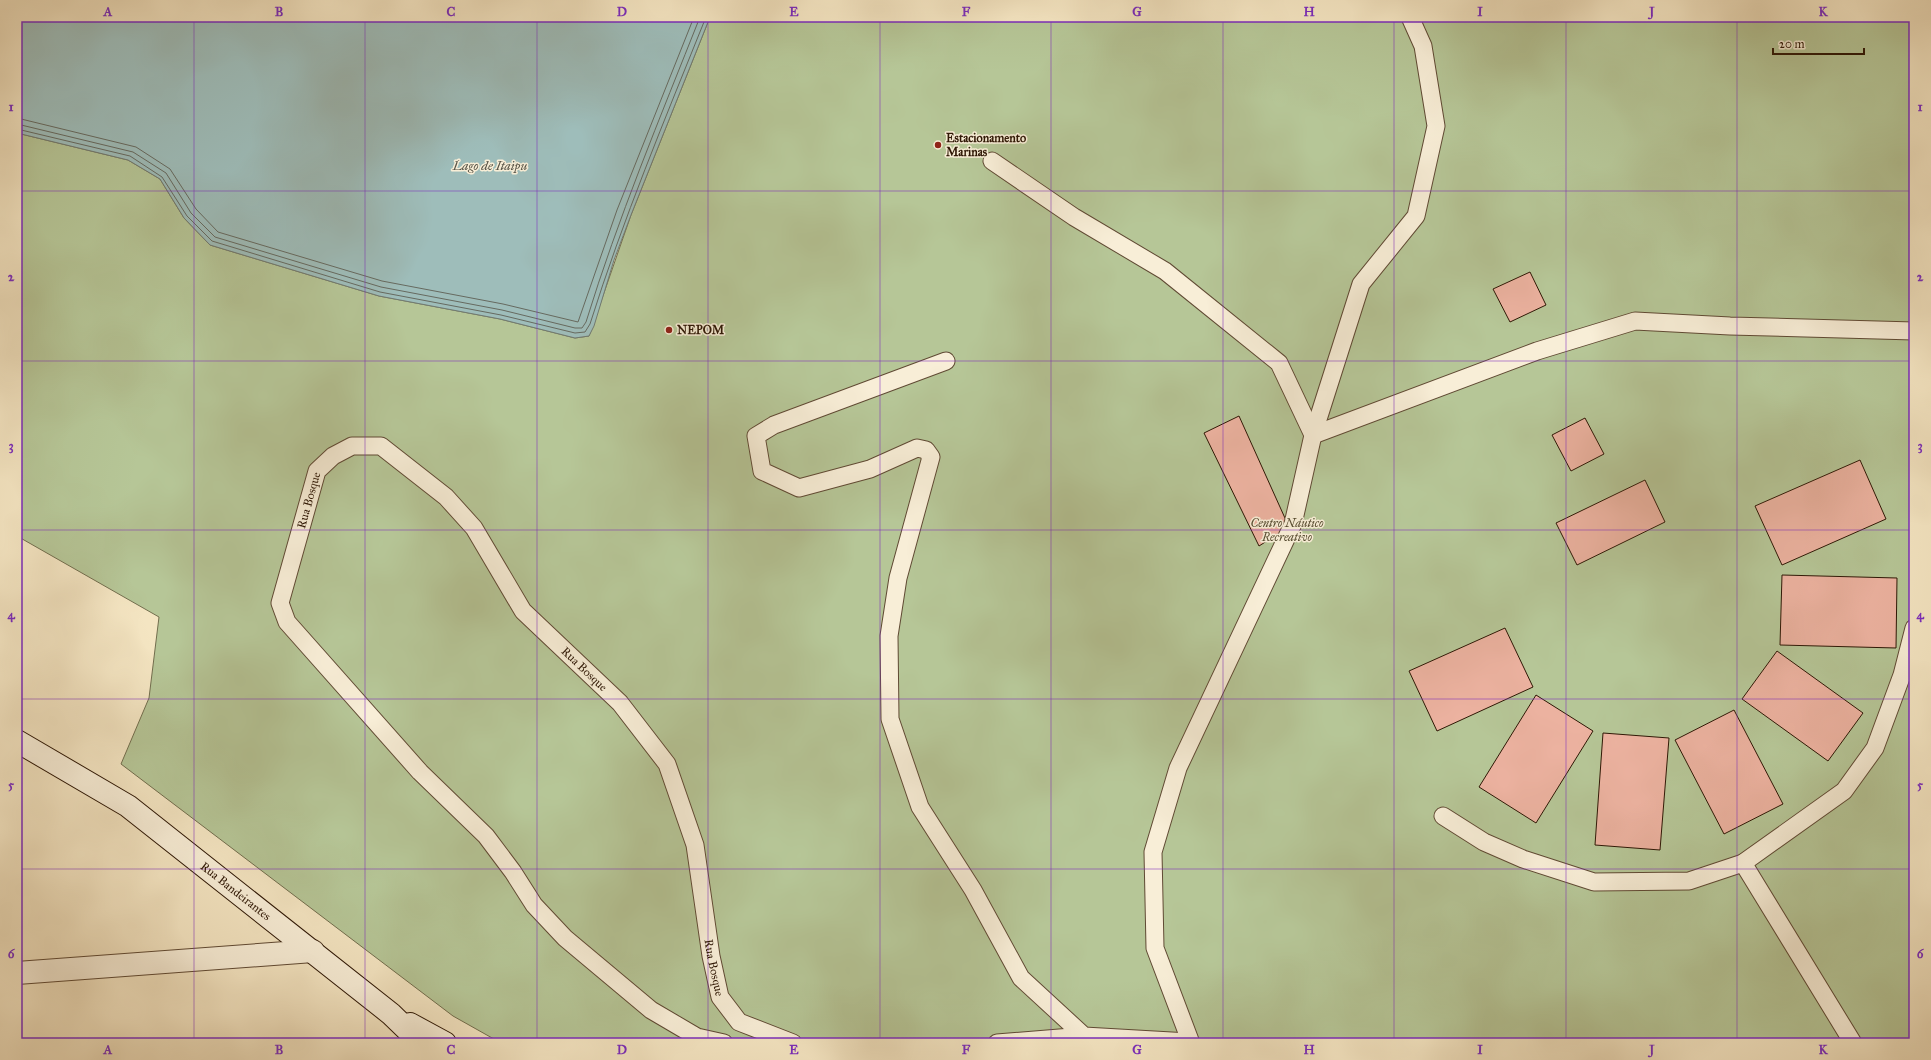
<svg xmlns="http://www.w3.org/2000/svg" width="1931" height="1060" font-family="'IM FELL Great Primer',serif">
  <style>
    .green { fill: #b6c697; stroke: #726e4e }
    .water { fill: #9ebdba; stroke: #717b72 }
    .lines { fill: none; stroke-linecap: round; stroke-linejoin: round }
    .shore { stroke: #666a60; stroke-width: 1 }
    .building { fill: #ecb2a0; stroke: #2e1705 }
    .lane-casing { stroke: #604a34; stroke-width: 19 }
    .street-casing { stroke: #604a34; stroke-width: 24 }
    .secondary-casing { stroke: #2e1705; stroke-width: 24 }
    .lane { stroke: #f8eed7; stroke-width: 17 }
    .street { stroke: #f8eed7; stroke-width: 22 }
    .secondary { stroke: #f8eed7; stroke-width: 22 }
    .grid { fill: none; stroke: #7b2cbf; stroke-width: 1; stroke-opacity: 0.55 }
    .poi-dot { fill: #8f2418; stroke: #f8eed7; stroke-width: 1.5 }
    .labels { text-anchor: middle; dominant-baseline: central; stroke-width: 3; stroke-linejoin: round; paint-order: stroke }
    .poi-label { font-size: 12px; font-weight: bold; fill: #2e1705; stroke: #f8eed7; text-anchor: start }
    .street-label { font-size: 12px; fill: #2e1705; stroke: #f8eed7 }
    .park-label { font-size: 12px; font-style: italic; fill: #574c31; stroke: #f8eed7 }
    .water-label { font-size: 13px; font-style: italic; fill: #555144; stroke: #f8eed7 }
    .neatline { fill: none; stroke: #7b2cbf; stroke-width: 1.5 }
    .grid-label { font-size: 13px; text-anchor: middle; font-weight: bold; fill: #7b2cbf }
  </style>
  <rect width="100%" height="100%" fill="#f4e5c2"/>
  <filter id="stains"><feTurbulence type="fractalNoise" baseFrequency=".005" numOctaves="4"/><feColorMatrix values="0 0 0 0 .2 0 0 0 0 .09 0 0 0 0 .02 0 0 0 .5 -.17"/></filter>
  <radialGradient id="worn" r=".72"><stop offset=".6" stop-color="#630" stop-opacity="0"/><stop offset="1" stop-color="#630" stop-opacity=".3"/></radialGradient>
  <path class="green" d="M710 17H1914V1043H501L453 1016 121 764 149 698 159 617 17 536V133L128 160 160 179 184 218 210 245 379 296 500 319 575 338 589 336 631 215Z"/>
  <path class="water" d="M17 17H710L631 215 614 260 594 326 589 336 575 338 500 319 379 296 210 245 184 218 160 179 128 160 17 133Z"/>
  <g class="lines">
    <path class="shore" d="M17 118 136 147 170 169 196 209 218 232 382 281 503 304 578 322 617 210 694 17
      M17 124 133 152 166 173 191 213 215 237 381 287 502 310 575 328H582L586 322C618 218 660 118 700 17
      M17 129 130 156 162 177 187 216 212 241 380 292 501 315 575 333 585 332 590 324C623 219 665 119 706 17"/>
  </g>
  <path class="building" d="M1530 272 1546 305 1510 322 1493 289Z
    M1239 416 1289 527 1259 546 1204 433Z
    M1585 418 1604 454 1571 471 1552 435Z
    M1860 460 1886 519 1782 565 1755 506Z
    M1645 480 1665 522 1577 565 1556 523Z
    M1782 575 1897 578 1896 648 1780 645Z
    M1505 628 1533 687 1437 731 1409 671Z
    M1777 651 1863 713 1828 761 1742 699Z
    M1536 695 1593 731 1536 823 1479 787Z
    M1734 710 1783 804 1724 834 1675 740Z
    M1603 733 1669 738 1660 850 1595 845Z"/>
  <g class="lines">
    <g class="lane-casing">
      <g id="lane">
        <path d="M992 161 1074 217 1165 271 1279 363 1313 435 1537 351 1635 321 1730 326 1914 331"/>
        <path d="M946 361 774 425 756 436 762 471 799 488 870 469 917 448 926 450 931 457 898 578 889 636 890 719 920 807 973 890 1021 978 1084 1036 1189 1042"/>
        <path d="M1443 816 1484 842 1523 859 1594 882 1689 881 1743 863 1844 791 1875 748 1902 675 1914 628"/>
        <path d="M1743 863 1853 1043"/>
        <path id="s1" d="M724 1043 697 1037 651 1010 565 938 534 905 513 872 486 836 420 772 287 622 280 603 317 471 333 456 352 446H381L446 497 474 528 523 611 620 703 667 764 695 845 711 956 720 997 739 1022 793 1043"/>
        <path d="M997 1043 1084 1036"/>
        <path d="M1191 1043 1155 948 1153 852 1178 768 1293 524 1313 435 1361 284 1416 216 1436 126 1423 46 1410 17"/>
      </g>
    </g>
    <g class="street-casing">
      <path id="street" d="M17 973 313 951"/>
    </g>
    <g class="secondary-casing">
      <g id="secondary">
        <path id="s2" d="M17 741 128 806 391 1014 421 1043"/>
        <path d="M410 1024 445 1043"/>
      </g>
    </g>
    <use href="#lane" class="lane"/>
    <use href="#street" class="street"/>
    <use href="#secondary" class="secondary"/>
  </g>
  <path class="grid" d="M194 17V1043M365 17V1043M537 17V1043M708 17V1043M880 17V1043M1051 17V1043M1223 17V1043M1394 17V1043M1566 17V1043M1737 17V1043M17 191H1914M17 361H1914M17 530H1914M17 699H1914M17 869H1914"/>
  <g class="poi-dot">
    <circle cx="938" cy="145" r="4"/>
    <circle cx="669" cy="330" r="4"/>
  </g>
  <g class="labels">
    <g class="poi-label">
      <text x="946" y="138">Estacionamento<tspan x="946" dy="14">Marinas</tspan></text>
      <text x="677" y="330">NEPOM</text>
    </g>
    <g class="street-label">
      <text stroke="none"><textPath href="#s1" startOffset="742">Rua Bosque</textPath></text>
      <text stroke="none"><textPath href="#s1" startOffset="1150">Rua Bosque</textPath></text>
      <text stroke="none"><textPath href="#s2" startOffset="266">Rua Bandeirantes</textPath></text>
      <text stroke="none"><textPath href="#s1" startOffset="1486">Rua Bosque</textPath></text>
    </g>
    <g class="park-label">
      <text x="1287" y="523">Centro Náutico<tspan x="1287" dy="14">Recreativo</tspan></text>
    </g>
    <g class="water-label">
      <text x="490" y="166">Lago de Itaipu</text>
    </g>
  </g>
  <rect width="1931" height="1060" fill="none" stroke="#f4e5c2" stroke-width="44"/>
  <path d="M1773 48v6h91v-6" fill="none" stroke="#2e1705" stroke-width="2"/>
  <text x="1779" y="48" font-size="12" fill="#2e1705" stroke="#f8eed7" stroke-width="3" paint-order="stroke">20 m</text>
  <rect x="22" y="22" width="1887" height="1016" class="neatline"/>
  <g class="grid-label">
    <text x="108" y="16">A</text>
    <text x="279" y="16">B</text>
    <text x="451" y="16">C</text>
    <text x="622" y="16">D</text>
    <text x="794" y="16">E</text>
    <text x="966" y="16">F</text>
    <text x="1137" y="16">G</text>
    <text x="1309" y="16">H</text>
    <text x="1480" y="16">I</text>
    <text x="1652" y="16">J</text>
    <text x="1823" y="16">K</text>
    <text x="11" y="111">1</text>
    <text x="1920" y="111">1</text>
    <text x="11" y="281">2</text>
    <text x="1920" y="281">2</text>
    <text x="11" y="450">3</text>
    <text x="1920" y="450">3</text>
    <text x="11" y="619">4</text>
    <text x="1920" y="619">4</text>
    <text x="11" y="789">5</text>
    <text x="1920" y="789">5</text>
    <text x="11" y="958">6</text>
    <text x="1920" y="958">6</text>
    <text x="108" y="1054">A</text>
    <text x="279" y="1054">B</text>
    <text x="451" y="1054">C</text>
    <text x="622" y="1054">D</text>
    <text x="794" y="1054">E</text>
    <text x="966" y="1054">F</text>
    <text x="1137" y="1054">G</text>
    <text x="1309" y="1054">H</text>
    <text x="1480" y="1054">I</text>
    <text x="1652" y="1054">J</text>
    <text x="1823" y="1054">K</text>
  </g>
  <rect width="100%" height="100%" filter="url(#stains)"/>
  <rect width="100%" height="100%" fill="url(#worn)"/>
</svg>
